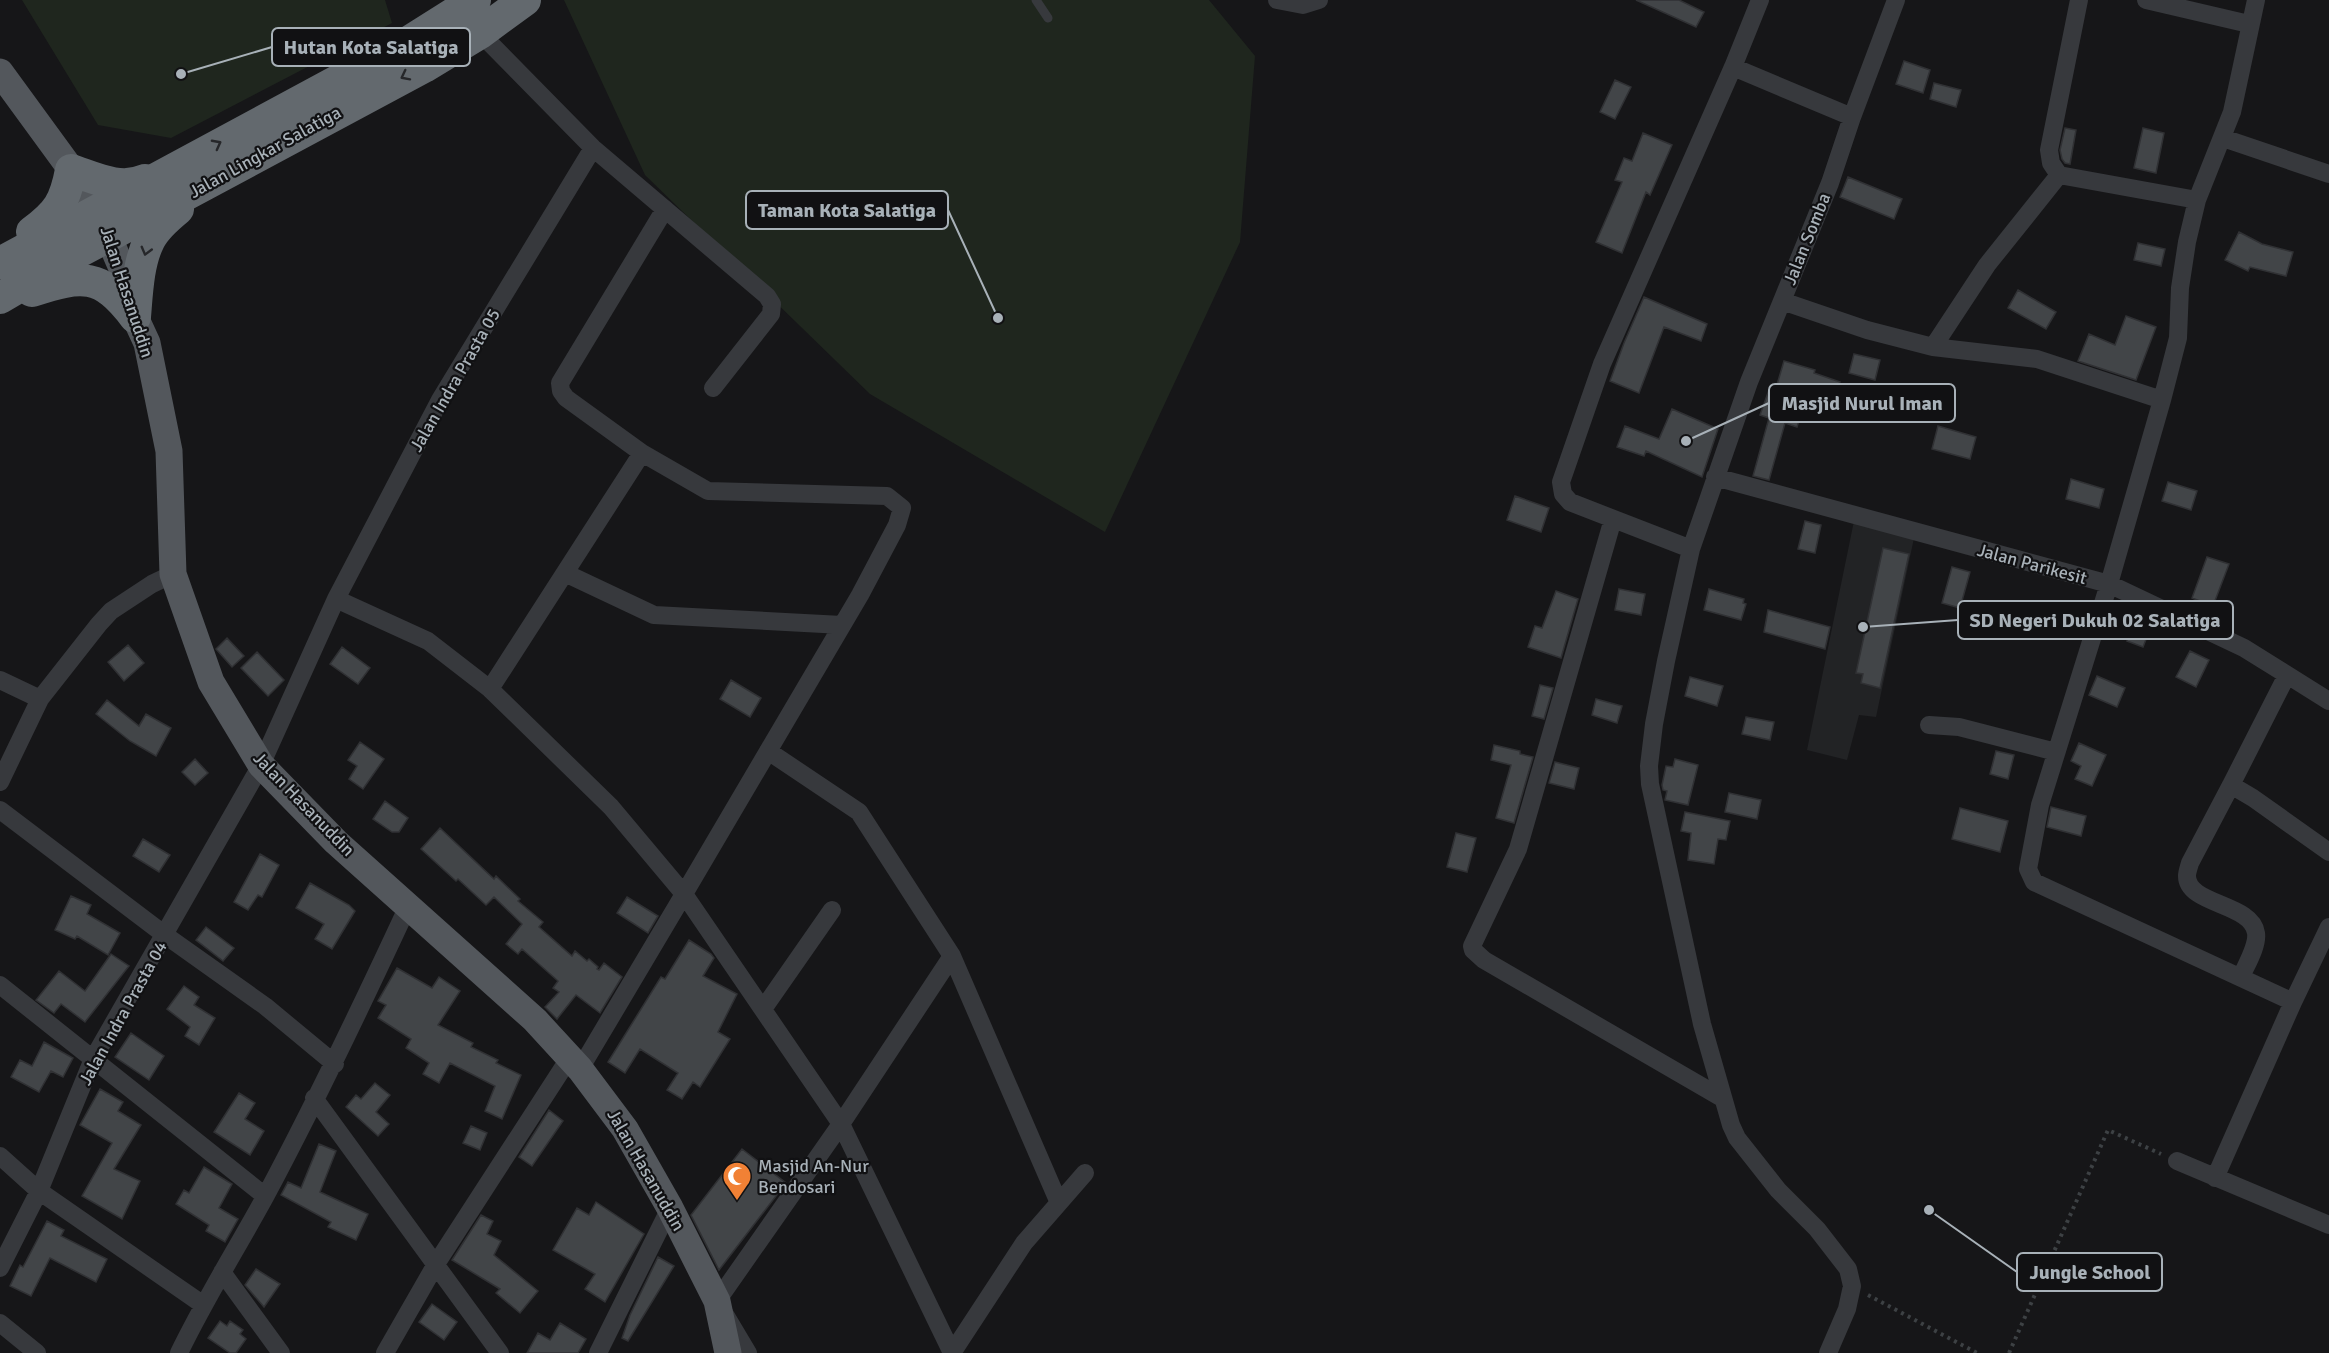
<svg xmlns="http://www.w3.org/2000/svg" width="2329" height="1353" font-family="Signika,sans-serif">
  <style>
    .built { fill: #222325 }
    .green { fill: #1f261e }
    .building { fill: #424548; stroke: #303134; stroke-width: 1.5 }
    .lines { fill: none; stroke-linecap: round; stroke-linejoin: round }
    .path { stroke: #3d4144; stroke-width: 4; stroke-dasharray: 3 4.5; stroke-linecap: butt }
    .lane { stroke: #37393d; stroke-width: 9 }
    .street { stroke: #37393d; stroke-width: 18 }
    .primary { stroke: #53575c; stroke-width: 27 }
    .highway { stroke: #63696e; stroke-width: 32 }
    .oneway { stroke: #26272a }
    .labels { text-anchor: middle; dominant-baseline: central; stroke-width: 4.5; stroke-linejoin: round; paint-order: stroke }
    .street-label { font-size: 18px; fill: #a8b1b8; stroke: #111113 }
    .poi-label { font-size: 18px; fill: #a8b1b8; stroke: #111113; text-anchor: start }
    .leader { fill: none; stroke: #a8b1b8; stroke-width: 2 }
    .callout-dot { fill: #a8b1b8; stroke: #111113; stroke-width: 2 }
    .callout { fill: #111113; stroke: #a8b1b8; stroke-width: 2 }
    .callout-label { font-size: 20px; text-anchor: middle; font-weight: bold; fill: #a8b1b8 }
  </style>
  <rect width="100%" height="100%" fill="#161618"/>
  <path class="built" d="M1854 521 1914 538 1876 717 1859 715 1847 760 1807 750Z"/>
  <path class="green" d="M22 0H385L392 23 171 138 98 125Z
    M564 0H1209L1255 56 1240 242 1105 532 870 394 645 175Z"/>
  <path class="building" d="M1636 0H1679L1704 12 1696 27Z
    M1904 61 1930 70 1923 93 1896 84Z
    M1615 80 1631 87 1615 119 1600 112Z
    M1934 83 1961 90 1956 107 1930 99Z
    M2065 128 2076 130 2070 164 2065 163 2062 159 2060 150Z
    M2143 128 2164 133 2156 173 2134 168Z
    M1643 133 1672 145 1650 195 1646 192 1622 253 1596 242 1622 182 1615 180 1624 158 1632 161Z
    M1848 177 1902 199 1894 219 1840 197Z
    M2239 232 2262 244 2293 252 2286 276 2250 267 2248 271 2225 260Z
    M2138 243 2165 249 2161 266 2134 260Z
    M2018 290 2056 312 2046 329 2008 308Z
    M1644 297 1707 324 1701 341 1664 327 1639 393 1610 381 1624 343Z
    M2126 316 2156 327 2136 380 2078 361 2089 334 2115 345Z
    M1854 354 1880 360 1875 380 1849 373Z
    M1784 361 1815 370 1814 373 1840 382 1828 416 1803 407 1797 427 1785 423 1769 480 1753 476 1769 418 1760 415 1770 387 1776 388Z
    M1672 409 1718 429 1702 477 1646 451 1644 456 1617 447 1625 426 1659 439Z
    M1938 426 1976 437 1970 459 1932 449Z
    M2071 479 2104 489 2099 508 2066 499Z
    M2168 482 2197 491 2191 510 2162 501Z
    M1515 496 1549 508 1541 532 1507 520Z
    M1805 521 1821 525 1815 553 1798 549Z
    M1883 548 1909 554 1880 688 1861 683 1863 674 1856 673Z
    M2207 557 2229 564 2213 606 2192 598Z
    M1952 567 1970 572 1960 608 1942 603Z
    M1619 589 1645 594 1641 615 1615 610Z
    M1709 589 1744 599 1743 603 1746 604 1741 620 1704 610Z
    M1556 591 1578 599 1561 658 1528 647 1535 626 1542 628Z
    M1768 610 1830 627 1825 649 1764 632Z
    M2136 618 2152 624 2143 647 2127 641Z
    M227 638 244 656 232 667 216 649Z
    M128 645 144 663 124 681 108 662Z
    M342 647 370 668 358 684 330 664Z
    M2190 651 2209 660 2196 687 2176 677Z
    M257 652 284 680 268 696 241 668Z
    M2097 676 2125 688 2117 707 2089 695Z
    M1690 677 1723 686 1717 706 1685 696Z
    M731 680 761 698 750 717 720 699Z
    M1540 685 1553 688 1544 719 1532 716Z
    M1596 699 1622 706 1617 723 1592 715Z
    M107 700 139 726 146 714 171 728 156 756 130 741 96 714Z
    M1746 717 1774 722 1770 740 1742 734Z
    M360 742 384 759 363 789 349 779 357 766 348 760Z
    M2079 743 2106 755 2092 786 2075 779 2081 766 2071 761Z
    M1494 745 1520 751V754L1533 757 1514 823 1496 818 1511 765 1491 760Z
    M1996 751 2014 755 2008 779 1990 774Z
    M195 759 208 773 195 785 182 772Z
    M1675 759 1698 765 1688 805 1665 800 1667 791 1663 790 1662 785 1666 766 1673 767Z
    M1555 762 1579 768 1574 789 1549 783Z
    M1729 793 1761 800 1757 819 1725 812Z
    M385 801 408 818 399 832H392L373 819Z
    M2051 807 2086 816 2081 836 2047 827Z
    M1960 808 2008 821 2000 852 1952 839Z
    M1685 812 1730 821 1726 840 1718 839 1714 864 1688 860 1691 833 1681 831Z
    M440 828 494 879 496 876 520 899 518 901 543 922 539 927 572 956 575 951 587 961 589 959 598 967 597 969 599 970 604 963 622 977 600 1013 576 995 557 1019 545 1007 559 992 553 988 558 981 522 949 518 954 506 944 522 924 494 897 486 905 458 879 456 881 421 849Z
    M1456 833 1476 838 1467 872 1447 867Z
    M143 839 170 855 159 872 133 856Z
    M260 854 279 865 262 897 258 895 248 910 234 902Z
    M310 883 349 905 355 911 332 949 315 939 324 924 296 908Z
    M71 896 91 905 87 914 120 933 108 955 77 936 75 939 55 930Z
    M627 897 658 916 648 933 617 913Z
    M206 927 234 948 223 961 196 940Z
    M689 940 711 954 714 958 703 976 737 994 718 1032 730 1039 700 1087 693 1082 682 1099 667 1090 678 1073 640 1049 625 1073 608 1062 661 977 665 979Z
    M111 954 129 966 85 1022 61 1004 54 1013 36 1000 59 971 85 991Z
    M397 968 432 988 439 977 460 991 438 1025 473 1043 471 1047 498 1060 496 1063 521 1075 502 1119 485 1111 495 1086 450 1063 439 1083 423 1074 429 1063 406 1048 411 1039 378 1018 386 1005 378 1001Z
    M184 986 199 997 194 1005 215 1018 199 1045 185 1036 190 1027 167 1009Z
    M131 1033 164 1056 149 1080 115 1057Z
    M44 1042 73 1058 63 1077 51 1071 39 1092 11 1077 20 1060 32 1066Z
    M375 1083 390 1095 376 1112 389 1124 378 1136 346 1107 356 1095 361 1099Z
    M100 1089 123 1102 118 1111 141 1125 114 1169 140 1181 122 1219 82 1196 112 1143 80 1125Z
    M239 1093 255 1103 245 1119 264 1131 250 1155 214 1132Z
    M549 1110 563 1121 532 1166 519 1157Z
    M471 1126 487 1133 480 1150 463 1143Z
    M319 1144 336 1151 320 1192 368 1214 356 1240 328 1227 331 1222 281 1195 288 1182 301 1188Z
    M742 1149 786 1183 719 1270 691 1215Z
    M204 1167 232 1184 219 1208 238 1219 225 1242 206 1231 209 1225 176 1204 184 1190 189 1193Z
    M596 1202 644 1234 605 1302 585 1289 595 1274 553 1250 577 1208 589 1215Z
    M481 1215 493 1221 487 1234 501 1241 494 1255 538 1291 520 1313 496 1293 500 1289 452 1260Z
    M47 1221 64 1230 61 1236 107 1259 96 1282 50 1258 31 1296 10 1286 20 1265 23 1267Z
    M658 1257 674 1266 628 1341 622 1338 630 1315Z
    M256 1269 280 1284 264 1307 245 1285Z
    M432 1304 457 1322 444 1340 419 1322Z
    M220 1321 227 1326 230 1321 243 1330 240 1334 246 1339 236 1353H230L208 1338Z
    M560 1323 586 1339 578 1353H527L538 1333 550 1340Z"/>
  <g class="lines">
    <path class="path" d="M1868 1295 1977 1353
      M2009 1353 2108 1130 2161 1154"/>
    <path class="lane" d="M1036 0 1048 18"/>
    <path class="street" d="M1277 0 1303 5 1319 0
      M2079 0 2049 150 2051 163 2059 175 2197 200
      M2146 0 2249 24
      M2256 0 2232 112 2197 200 2187 242 2180 288 2178 338 2162 400 2109 584 2040 805 2028 869 2034 882 2293 1002
      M480 33 593 148 767 296 772 304 771 314 713 388
      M1733 67 1852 117
      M2223 138 2329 174
      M2059 175 1987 265 1933 347 2037 359 2162 400
      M665 209 560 383 561 391 566 398 642 453 708 491 887 496 902 508 897 525 860 595 684 894 841 1124 952 1353
      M1782 301 1867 330 1933 347
      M1715 477 2109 584 2244 648 2329 701
      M1613 519 1518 849 1472 946 1473 950 1484 960 1722 1098
      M1691 549 1570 502 1563 494 1561 482 1602 364 1733 67 1760 0
      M565 573 654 615 842 625
      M336 599 428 641 490 689 611 807 684 894 580 1069
      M0 680 40 699
      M490 689 642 453
      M1929 725 1959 727 2056 752
      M768 751 859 812 952 956 1059 1203
      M0 782 40 699 99 624 111 611 152 584 173 574
      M2231 785 2287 675
      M0 810 165 935 265 1006 335 1064
      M2241 977C2246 965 2258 946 2256 933 2252 903 2187 905 2187 876 2187 872 2189 867 2190 863L2231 785 2253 798 2329 852
      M0 985 265 1196
      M763 1009 832 910
      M314 1098 500 1353
      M0 1156 39 1191 202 1304
      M2177 1161 2329 1225
      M2215 1178 2293 1002 2329 927
      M0 1268 39 1191 93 1059 261 765 336 599 440 400 593 148
      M222 1272 281 1353
      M0 1323 37 1353
      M179 1353C205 1299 236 1250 265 1197 316 1102 362 1005 408 906
      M385 1353 436 1264 570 1057
      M598 1353 670 1208
      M748 1353 717 1301 841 1124 952 956
      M952 1353 1024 1243 1085 1173
      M1828 1353 1847 1309 1852 1286 1848 1269 1817 1229 1778 1190 1737 1138 1731 1125 1702 1024 1650 784 1649 766 1654 724 1666 661 1691 549 1749 382 1830 183 1852 117 1896 0"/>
    <path class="primary" d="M0 72 100 209 109 238 124 273 135 317 147 343 169 451 173 574 211 682 261 765 336 842 535 1020 580 1069 625 1129 670 1208 717 1301 728 1353"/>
    <path class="highway" d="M32 232C58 213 65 202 71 170 95 178 120 191 145 180
      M0 263 402 46 475 0
      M32 291C82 275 101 272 135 317
      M0 298 75 254 424 67 480 33 525 0
      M135 317C137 293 138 263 149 241 155 228 167 218 178 209"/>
  </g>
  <defs><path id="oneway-chevron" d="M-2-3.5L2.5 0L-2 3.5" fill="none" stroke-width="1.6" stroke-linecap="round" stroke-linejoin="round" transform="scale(1.5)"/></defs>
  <g class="oneway">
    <use href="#oneway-chevron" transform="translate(405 76) rotate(153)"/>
    <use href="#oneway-chevron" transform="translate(217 144) rotate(-28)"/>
    <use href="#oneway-chevron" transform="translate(146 251) rotate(105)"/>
  </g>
  <defs>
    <g id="mosque-pin" transform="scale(1.5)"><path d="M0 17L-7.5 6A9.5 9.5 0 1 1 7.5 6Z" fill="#f18135" stroke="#111113"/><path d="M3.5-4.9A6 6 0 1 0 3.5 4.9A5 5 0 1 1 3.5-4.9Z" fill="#fff"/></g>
  </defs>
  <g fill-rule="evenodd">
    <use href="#mosque-pin" x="737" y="1176"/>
  </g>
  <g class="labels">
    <g class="street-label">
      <text transform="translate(265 152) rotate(-29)">Jalan Lingkar Salatiga</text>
      <text transform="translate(1807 239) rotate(-68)">Jalan Somba</text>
      <text transform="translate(127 292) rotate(72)">Jalan Hasanuddin</text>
      <text transform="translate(455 380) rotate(-60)">Jalan Indra Prasta 05</text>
      <text transform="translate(2032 564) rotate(15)">Jalan Parikesit</text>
      <text transform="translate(304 804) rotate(46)">Jalan Hasanuddin</text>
      <text transform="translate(123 1013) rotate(-61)">Jalan Indra Prasta 04</text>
      <text transform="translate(646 1170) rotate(60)">Jalan Hasanuddin</text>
    </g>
    <g class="poi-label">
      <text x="758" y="1166">Masjid An-Nur<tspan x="758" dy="21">Bendosari</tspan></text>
    </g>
  </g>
  <path class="leader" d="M181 74L272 47M998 318L948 210M1686 441L1769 403M1863 627L1958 620M1929 1210L2017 1272"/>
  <g class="callout-dot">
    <circle cx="181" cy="74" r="6"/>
    <circle cx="998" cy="318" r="6"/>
    <circle cx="1686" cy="441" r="6"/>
    <circle cx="1863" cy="627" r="6"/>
    <circle cx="1929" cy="1210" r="6"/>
  </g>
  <g class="callout">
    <rect x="272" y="28" width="198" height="38" rx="6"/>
    <rect x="746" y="191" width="202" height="38" rx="6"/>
    <rect x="1769" y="384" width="186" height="38" rx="6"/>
    <rect x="1958" y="601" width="275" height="38" rx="6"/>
    <rect x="2017" y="1253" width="145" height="38" rx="6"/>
  </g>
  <g class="callout-label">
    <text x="371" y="54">Hutan Kota Salatiga</text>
    <text x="847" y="217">Taman Kota Salatiga</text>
    <text x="1862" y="410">Masjid Nurul Iman</text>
    <text x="2095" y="627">SD Negeri Dukuh 02 Salatiga</text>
    <text x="2090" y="1279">Jungle School</text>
  </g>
</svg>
